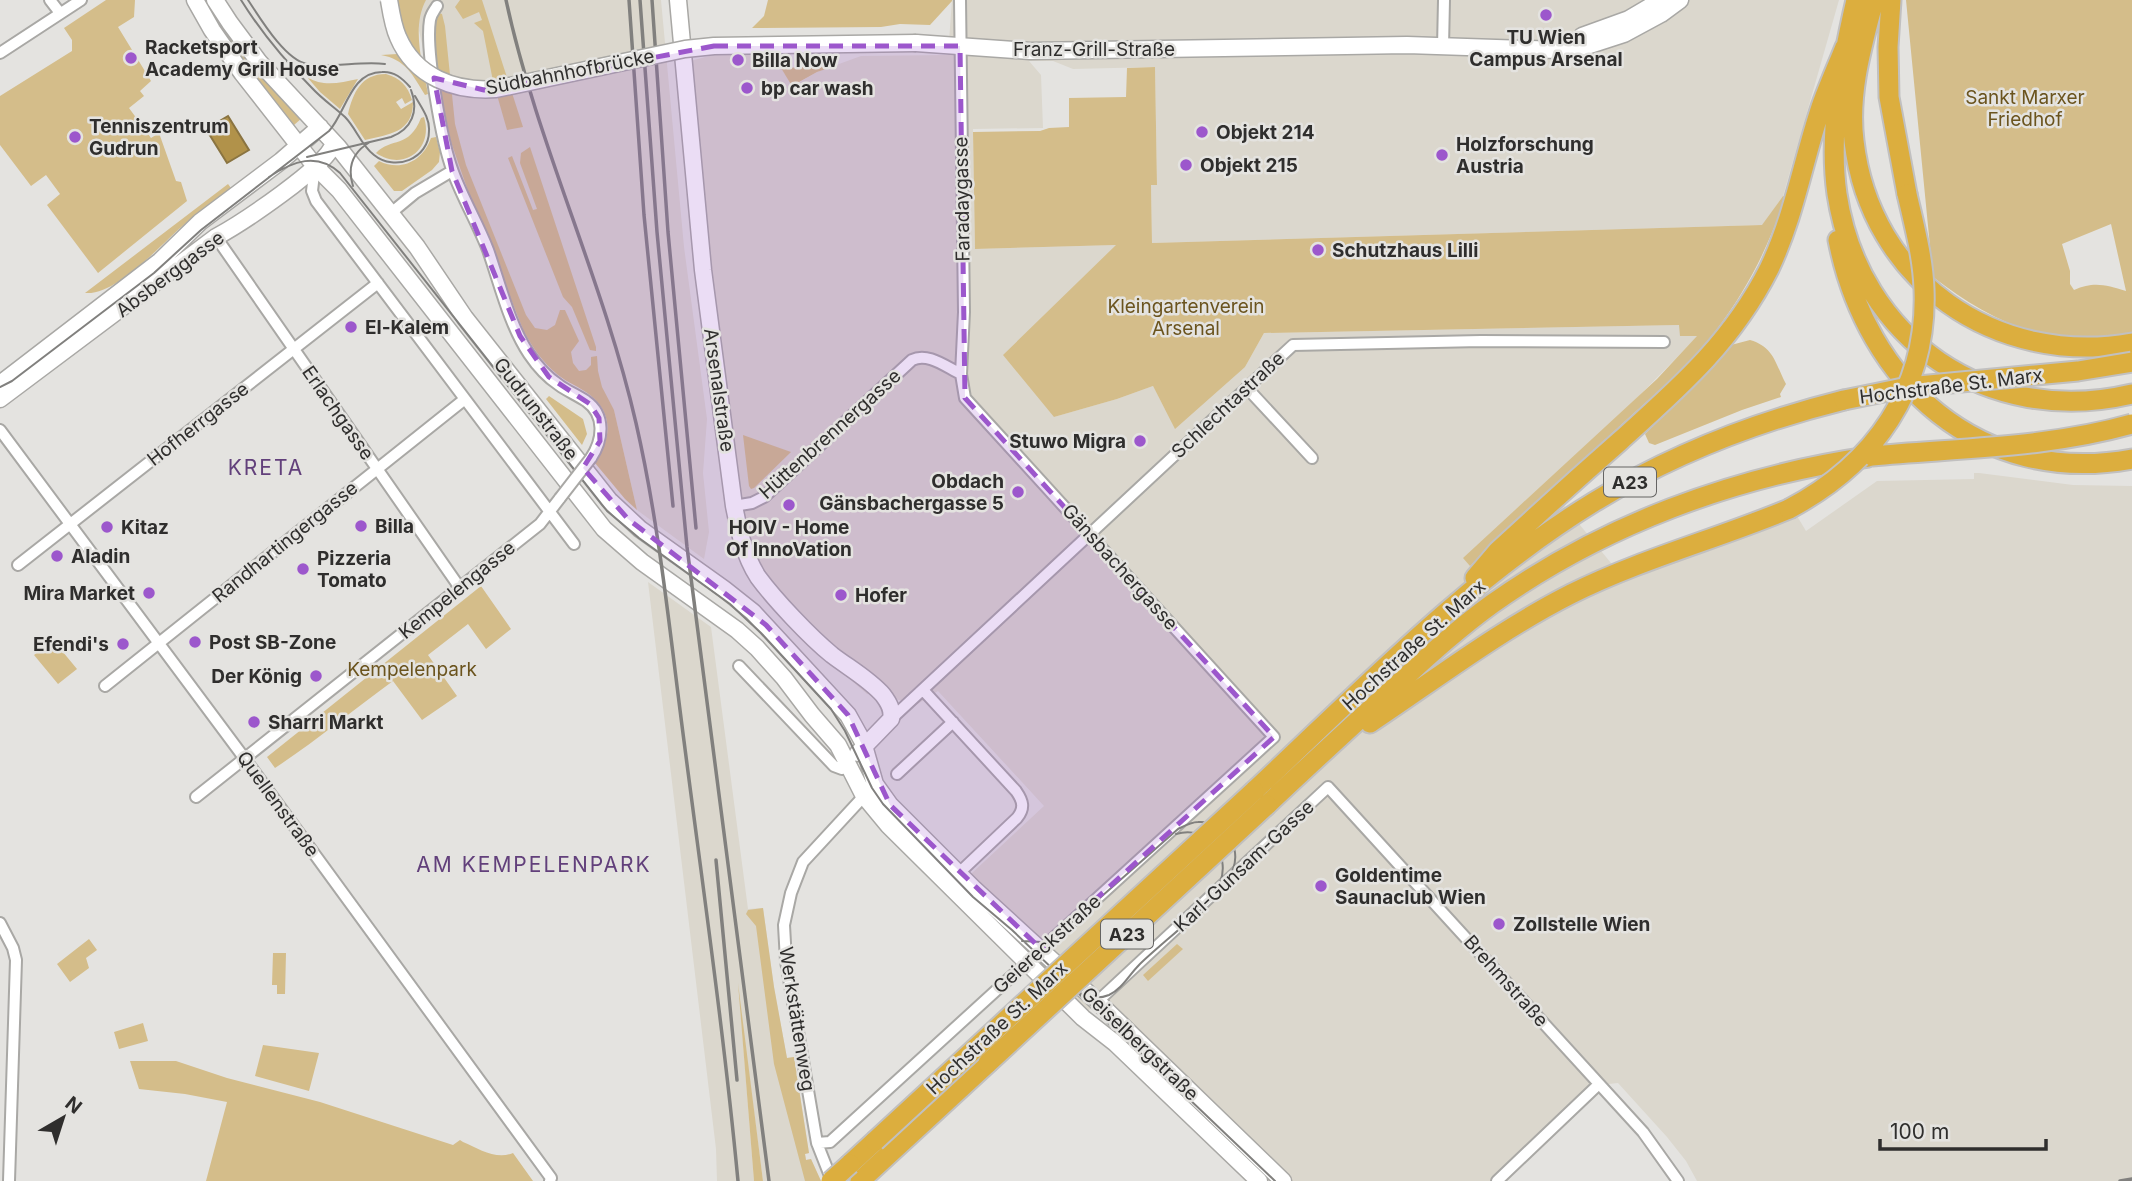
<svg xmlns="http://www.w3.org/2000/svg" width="2132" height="1181" font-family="Inter,sans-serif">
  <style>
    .built { fill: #dbd7cd }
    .green { fill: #d4bd8a; fill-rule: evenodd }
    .water { fill: #b1924a; stroke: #8a7441; stroke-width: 2 }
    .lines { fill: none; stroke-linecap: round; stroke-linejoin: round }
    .street-casing { stroke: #a9a8a5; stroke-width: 14 }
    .secondary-casing { stroke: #a9a8a5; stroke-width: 19 }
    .highway-casing { stroke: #c1c0c0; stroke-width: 23 }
    .street { stroke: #fff; stroke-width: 10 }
    .secondary { stroke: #fff; stroke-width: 16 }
    .highway { stroke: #dcae3e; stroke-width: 19 }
    .tram { stroke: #81807e; stroke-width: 2 }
    .rail { stroke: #81807e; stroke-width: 3.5 }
    .street-bridge-casing { stroke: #a9a8a5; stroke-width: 14; stroke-linecap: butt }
    .secondary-bridge-casing { stroke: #a9a8a5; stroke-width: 19; stroke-linecap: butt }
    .highway-bridge-casing { stroke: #c1c0c0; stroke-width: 23; stroke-linecap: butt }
    .street-bridge { stroke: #fff; stroke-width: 10 }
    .secondary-bridge { stroke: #fff; stroke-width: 16 }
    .highway-bridge { stroke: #dcae3e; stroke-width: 19 }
    .marked { fill: #9c57cc; fill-opacity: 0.2; stroke: #9c57cc; stroke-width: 5; stroke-dasharray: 14 9; stroke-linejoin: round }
    .poi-dot { fill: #9c57cc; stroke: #e4e3e0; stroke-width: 2.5 }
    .labels { text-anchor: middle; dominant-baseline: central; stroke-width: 5; stroke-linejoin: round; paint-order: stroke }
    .shield { fill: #e4e3e0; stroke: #656463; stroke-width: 2 }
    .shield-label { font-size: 18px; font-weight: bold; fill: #2f2e2d }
    .poi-label { font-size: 19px; font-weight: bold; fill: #2f2e2d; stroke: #e4e3e0; text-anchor: start }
    .street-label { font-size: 19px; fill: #2f2e2d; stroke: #e4e3e0 }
    .park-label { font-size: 19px; fill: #6b541e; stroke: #e4e3e0 }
    .neighbourhood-label { font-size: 21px; letter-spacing: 2px; fill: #62407b; stroke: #e4e3e0 }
  </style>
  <rect width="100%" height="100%" fill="#e4e3e0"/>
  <path class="built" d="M412 0H661L684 247 707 419 703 473 709 532 704 559 637 510 614 410 583 384 526 327 459 182 442 131Z
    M952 0H1839L1783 196 1763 225 1152 243 1151 185 1157 184 1155 67 1073 69 1053 61H1029L1041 75 1043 128 973 129 975 249 1117 245 1054 417 1117 399 1153 386 1165 409 1245 367 1264 333 1680 325 1698 336 1549 487 1624 579 1767 529 1797 516 1806 531 1877 481 1974 479V473H1979L2073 485 2132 486V1181H1697L1686 1161 1667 1137 1618 1083 1599 1085 1496 1181H1287L1097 1002 1087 1012 963 892 971 874 1044 806 938 691 916 705 882 695 867 694 825 658 751 583 726 509 694 265 702 180 690 61 713 55 754 54 773 56 793 86 817 72 861 56 948 55Z
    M648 582 711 627 748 909 763 908 774 987 787 1058 794 1057 809 1153 805 1154 806 1160 811 1159 821 1181H763L740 1006 754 1181H717L716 1149Z"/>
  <path class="green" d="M106 0H135L134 17 118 27 151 81 140 91 144 96 129 108 151 138 159 133 176 181 181 182 187 201 98 273 47 205 60 194 46 175 31 186 0 145V96L72 51V40L64 28Z
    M396 0H426C411 28 423 65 428 94L425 95C413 75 405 59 381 55L397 54Z
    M460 0H482L523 127 507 130 493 81 483 31 474 23 482 20 479 12 463 19 455 7Z
    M768 0H952V1L930 25 900 24 881 27 752 28 764 16Z
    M1906 0H2132V334C2114 335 2095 338 2077 338 2021 336 1976 310 1933 277ZM2111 224 2126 291C2106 285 2094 281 2074 290L2070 284V271L2062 244Z
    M439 13 442 14 445 26 455 124 466 165 526 315 535 328 547 330 555 325 560 310H565L579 341 571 352 573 363 579 371 586 370 591 365V357L597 356 598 371 602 387 614 410 637 510 625 499 595 463C610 440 615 415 590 395 580 387 568 383 558 375 543 363 533 348 524 332L468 191 451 142 440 90 435 42V24Z
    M219 24 302 118 294 125 232 46Z
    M835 66 817 72 792 86 781 68Z
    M1155 67 1157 185H1151L1152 243 1762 225 1783 196 1785 197C1770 244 1747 290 1717 329 1690 365 1655 394 1622 424 1571 471 1520 518 1470 566L1463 558 1657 379 1697 336H1680L1679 325 1264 333 1245 367 1175 429 1153 386 1117 399 1054 417 1003 355 1116 245 975 249 973 132 1040 131 1049 128 1069 127V98L1126 97 1127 68Z
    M386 74C400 78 408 86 412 100L405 104 402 98 396 102 401 109 413 102C413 133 389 134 365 140L348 114C353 93 361 74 386 74Z
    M307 77C323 87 339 83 358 79L340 109 320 92Z
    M424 117C434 149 404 172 376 153 391 137 409 149 421 118Z
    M436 137 440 152 439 162 432 170 402 191H394L374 166 379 161C401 172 423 161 431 138Z
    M530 147 596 347V351L590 350 572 307 563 297 508 158 512 156 533 210 537 209 520 163 521 153Z
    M228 184 231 188C217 199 201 210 187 222 163 242 117 296 85 293Z
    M1750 340C1774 347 1775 363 1786 384L1780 394 1781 397 1742 410 1655 445 1649 443 1645 434 1705 374 1731 345Z
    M549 396 583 419 587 434 582 445 546 399Z
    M743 435 791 452 754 488 751 489 749 486Z
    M481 586 511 629 486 649 468 624 428 655 457 696 422 720 393 681C353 710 316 741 275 768L267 757Z
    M53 640 77 669 58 684 34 655Z
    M763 908 774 987 787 1058 794 1057 809 1153 805 1154 806 1160 811 1159 821 1181H805L774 1064 756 926 746 914 748 910Z
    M89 939 97 950 86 958 89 968 70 982 57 964Z
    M1177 944 1183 949 1148 981 1143 975Z
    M273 953H286L285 994H277V985H272Z
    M738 983 763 1181H754Z
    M143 1023 148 1041 119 1049 114 1032Z
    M263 1045 319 1053 309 1091 255 1076Z
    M130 1061H176L227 1078 320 1102 453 1145 460 1140 463 1142C479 1149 496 1160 513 1153L533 1181H206L227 1102 185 1094 139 1089Z"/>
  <path class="water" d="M228 116 249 150 227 163 206 129Z"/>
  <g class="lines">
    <g class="street-casing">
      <path id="street" d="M50 0 60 13
        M437 6C434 11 431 14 430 20 425 50 442 143 453 172 463 199 478 224 488 250 500 284 509 324 529 354 537 366 547 377 559 385 567 391 577 395 586 401 606 415 603 440 591 458
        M1443 47 1444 0
        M0 53 81 0
        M315 166 312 191 316 201 574 544
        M391 213 415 193 452 171
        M216 237 460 588
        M1247 388 1312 458
        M0 430 245 759 551 1178 550 1181
        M734 506 752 503 764 497 912 360C928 352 946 367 961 374
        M18 565 378 283
        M739 666 834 766 842 769 849 764
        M105 686 465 399
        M923 690 1016 791C1023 801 1025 808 1017 818L958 874
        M891 719 1293 345 1481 341 1664 342
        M897 774 953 722
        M196 797 540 524 560 498
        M0 923 13 948 16 960 9 1181
        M1097 1002 1328 787 1643 1132 1678 1181
        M817 1143 830 1142 1274 737 965 398 961 374 964 312 960 0
        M832 1181 817 1143 786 961 784 925 791 893 803 862 864 796
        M1497 1181 1599 1084"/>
    </g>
    <g class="secondary-casing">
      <path id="secondary" d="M195 0 212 30 242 73 314 165 339 190 604 529 642 562 737 630 757 648 784 678 812 715 838 745 864 796 888 825 1083 1018 1115 1043 1259 1181
        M215 0 230 23 259 62 338 147 417 247 465 318 609 500 640 529 724 589 753 612 848 715 863 742 875 784 890 805 973 888 1103 1007 1283 1181
        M678 0 703 270 734 506C739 531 744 555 758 577 775 600 810 637 832 655 849 668 869 679 883 695 889 703 893 710 891 719L858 753
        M1582 36 1629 19 1661 0
        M916 43 1030 51 1407 45 1558 50 1587 46 1624 34 1661 14 1680 0
        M0 384 160 261 200 222 281 161 320 127
        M0 399 216 237C240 224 327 167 334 143"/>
    </g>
    <g class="highway-casing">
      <path id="highway" d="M1856 0C1842 61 1828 132 1837 194 1859 340 1989 428 2132 394
        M1874 0C1862 46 1848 93 1854 141 1870 281 1996 367 2132 343
        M1891 0 1888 47 1889 97 1907 194
        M1838 240C1866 383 1980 487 2132 459
        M1475 578 1498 551C1538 514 1579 477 1620 441 1680 387 1732 342 1769 269 1794 217 1803 161 1821 107 1828 87 1837 67 1845 47
        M1370 723C1436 679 1500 630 1571 594 1641 559 1717 539 1789 509
        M1254 791C1362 690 1467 580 1594 502 1671 455 1755 422 1844 400
        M1267 805C1308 766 1350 728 1391 690 1424 660 1456 630 1492 604 1603 525 1733 477 1868 457
        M850 1164 875 1141
        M860 1181 988 1063"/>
    </g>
    <use href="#street" class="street"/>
    <use href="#secondary" class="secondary"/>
    <use href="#highway" class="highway"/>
    <path class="tram" d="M241 0C261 32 286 62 312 88 322 99 334 107 345 117 356 128 361 145 374 155 395 172 429 159 429 131 430 118 421 107 415 96
      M248 0C260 18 285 60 307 64 333 68 360 61 385 64
      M307 157 391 137C412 129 419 111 411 90
      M269 177C293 161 317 152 340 173L607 511 639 538 730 604 761 633 831 709 845 731 872 788 883 804 973 897 1012 930 1275 1181
      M353 186C347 167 353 152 370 142
      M0 387 12 381 154 273 201 230 329 131C346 113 350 72 382 72 394 71 402 78 410 87
      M1176 834C1208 825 1231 854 1220 883
      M1022 941 1042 942 1059 934 1178 829C1184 826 1191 822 1198 822 1223 820 1242 846 1233 869 1222 898 1163 941 1139 965 1129 975 1122 989 1109 995 1097 1000 1088 997 1078 992"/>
    <path class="rail" d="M506 0C537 144 603 279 636 423 660 528 670 635 684 741 703 888 724 1034 738 1181
      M629 0 644 215 673 506
      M640 0 657 232 687 547 769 1181
      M652 0 668 232 696 528
      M716 860 737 1080
      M2120 1181 2132 1179"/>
    <g class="street-bridge-casing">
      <path id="street-bridge" d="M560 498 591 458"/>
    </g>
    <g class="secondary-bridge-casing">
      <path id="secondary-bridge" d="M389 0C391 12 393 26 398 37 415 77 455 92 496 89L685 49 714 46 916 43"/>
    </g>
    <g class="highway-bridge-casing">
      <path id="highway-bridge" d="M1844 400 1908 387 2078 371 2132 362
        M1872 456C1959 448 2048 448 2132 424
        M1789 509C1874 464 1928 389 1924 289 1923 257 1914 225 1907 194
        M988 1063 1267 805
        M875 1141 1254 791
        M831 1181 850 1164"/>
    </g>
    <use href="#street-bridge" class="street-bridge"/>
    <use href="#secondary-bridge" class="secondary-bridge"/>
    <use href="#highway-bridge" class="highway-bridge"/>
  </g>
  <path class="marked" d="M714 46H960L965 398 1274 737 1041 949 890 805 848 715 766 625 628 519 583 468 600 441 599 418 590 404 549 377 520 336 452 171 434 78 484 90Z"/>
  <g class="poi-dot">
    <circle cx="1546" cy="15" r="7"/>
    <circle cx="131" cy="58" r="7"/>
    <circle cx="738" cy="60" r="7"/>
    <circle cx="747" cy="88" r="7"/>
    <circle cx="1202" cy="132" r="7"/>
    <circle cx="75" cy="137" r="7"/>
    <circle cx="1442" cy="155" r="7"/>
    <circle cx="1186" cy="165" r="7"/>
    <circle cx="1318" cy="250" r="7"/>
    <circle cx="351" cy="327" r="7"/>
    <circle cx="1140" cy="441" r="7"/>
    <circle cx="1018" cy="492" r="7"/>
    <circle cx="789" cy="505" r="7"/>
    <circle cx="361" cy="526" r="7"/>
    <circle cx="107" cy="527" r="7"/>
    <circle cx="57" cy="556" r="7"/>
    <circle cx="303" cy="569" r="7"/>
    <circle cx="149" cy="593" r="7"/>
    <circle cx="841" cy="595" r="7"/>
    <circle cx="195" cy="642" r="7"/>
    <circle cx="123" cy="644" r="7"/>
    <circle cx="316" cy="676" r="7"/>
    <circle cx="254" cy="722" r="7"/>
    <circle cx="1321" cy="886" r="7"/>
    <circle cx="1499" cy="924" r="7"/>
  </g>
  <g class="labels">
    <g class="shield">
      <rect x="1604" y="467.5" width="52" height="29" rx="5"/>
      <rect x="1101" y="919.5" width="52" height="29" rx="5"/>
    </g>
    <g class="shield-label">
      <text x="1630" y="482">A23</text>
      <text x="1127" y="934">A23</text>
    </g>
    <g class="poi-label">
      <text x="1546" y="37" text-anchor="middle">TU Wien<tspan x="1546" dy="22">Campus Arsenal</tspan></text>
      <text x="145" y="47">Racketsport<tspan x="145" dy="22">Academy Grill House</tspan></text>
      <text x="752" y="60">Billa Now</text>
      <text x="761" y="88">bp car wash</text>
      <text x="89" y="126">Tenniszentrum<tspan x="89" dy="22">Gudrun</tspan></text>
      <text x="1216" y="132">Objekt 214</text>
      <text x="1456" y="144">Holzforschung<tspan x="1456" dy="22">Austria</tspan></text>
      <text x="1200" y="165">Objekt 215</text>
      <text x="1332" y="250">Schutzhaus Lilli</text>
      <text x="365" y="327">El-Kalem</text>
      <text x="1126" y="441" text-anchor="end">Stuwo Migra</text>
      <text x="1004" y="481" text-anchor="end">Obdach<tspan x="1004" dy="22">Gänsbachergasse 5</tspan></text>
      <text x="375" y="526">Billa</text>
      <text x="121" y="527">Kitaz</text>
      <text x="789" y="527" text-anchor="middle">HOIV - Home<tspan x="789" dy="22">Of InnoVation</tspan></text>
      <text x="71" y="556">Aladin</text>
      <text x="317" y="558">Pizzeria<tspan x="317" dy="22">Tomato</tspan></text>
      <text x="135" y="593" text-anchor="end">Mira Market</text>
      <text x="855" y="595">Hofer</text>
      <text x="209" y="642">Post SB-Zone</text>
      <text x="109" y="644" text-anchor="end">Efendi's</text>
      <text x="302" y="676" text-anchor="end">Der König</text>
      <text x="268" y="722">Sharri Markt</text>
      <text x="1335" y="875">Goldentime<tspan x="1335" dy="22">Saunaclub Wien</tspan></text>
      <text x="1513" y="924">Zollstelle Wien</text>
    </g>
    <g class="street-label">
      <text x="1094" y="49">Franz-Grill-Straße</text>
      <text transform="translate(570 72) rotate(-11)">Südbahnhofbrücke</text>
      <text transform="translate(962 199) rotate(-91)">Faradaygasse</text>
      <text transform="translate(170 274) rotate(-37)">Absberggasse</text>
      <text transform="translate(1951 386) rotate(-7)">Hochstraße St. Marx</text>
      <text transform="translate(719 390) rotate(82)">Arsenalstraße</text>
      <text transform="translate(1228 405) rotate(-43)">Schlechtastraße</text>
      <text transform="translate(536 409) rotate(52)">Gudrunstraße</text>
      <text transform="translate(338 413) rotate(55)">Erlachgasse</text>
      <text transform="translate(198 424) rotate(-38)">Hofherrgasse</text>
      <text transform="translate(830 434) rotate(-42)">Hüttenbrennergasse</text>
      <text transform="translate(285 542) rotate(-39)">Randhartingergasse</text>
      <text transform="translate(1120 567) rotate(48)">Gänsbachergasse</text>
      <text transform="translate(457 590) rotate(-39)">Kempelengasse</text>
      <text transform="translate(1414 645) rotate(-42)">Hochstraße St. Marx</text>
      <text transform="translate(278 804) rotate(54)">Quellenstraße</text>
      <text transform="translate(1244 866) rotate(-43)">Karl-Gunsam-Gasse</text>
      <text transform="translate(1047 944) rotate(-42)">Geiereckstraße</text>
      <text transform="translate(1506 981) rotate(48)">Brehmstraße</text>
      <text transform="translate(797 1019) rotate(81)">Werkstättenweg</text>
      <text transform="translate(997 1028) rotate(-43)">Hochstraße St. Marx</text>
      <text transform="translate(1140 1044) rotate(44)">Geiselbergstraße</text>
    </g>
    <g class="park-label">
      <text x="2025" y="97">Sankt Marxer<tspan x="2025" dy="22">Friedhof</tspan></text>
      <text x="1186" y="306">Kleingartenverein<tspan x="1186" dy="22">Arsenal</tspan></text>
      <text x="412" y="669">Kempelenpark</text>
    </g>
    <g class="neighbourhood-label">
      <text x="266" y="467">KRETA</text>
      <text x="534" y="864">AM KEMPELENPARK</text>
    </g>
  </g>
  <g transform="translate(63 1118) rotate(39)" stroke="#e4e3e0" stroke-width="5" paint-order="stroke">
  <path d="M0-5L12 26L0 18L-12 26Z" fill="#2f2e2d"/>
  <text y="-10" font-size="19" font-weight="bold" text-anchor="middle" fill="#2f2e2d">N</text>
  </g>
  <path d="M1880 1139v10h166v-10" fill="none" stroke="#2f2e2d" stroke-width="3.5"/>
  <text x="1890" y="1139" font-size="21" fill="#2f2e2d" stroke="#e4e3e0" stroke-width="5" paint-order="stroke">100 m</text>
</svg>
